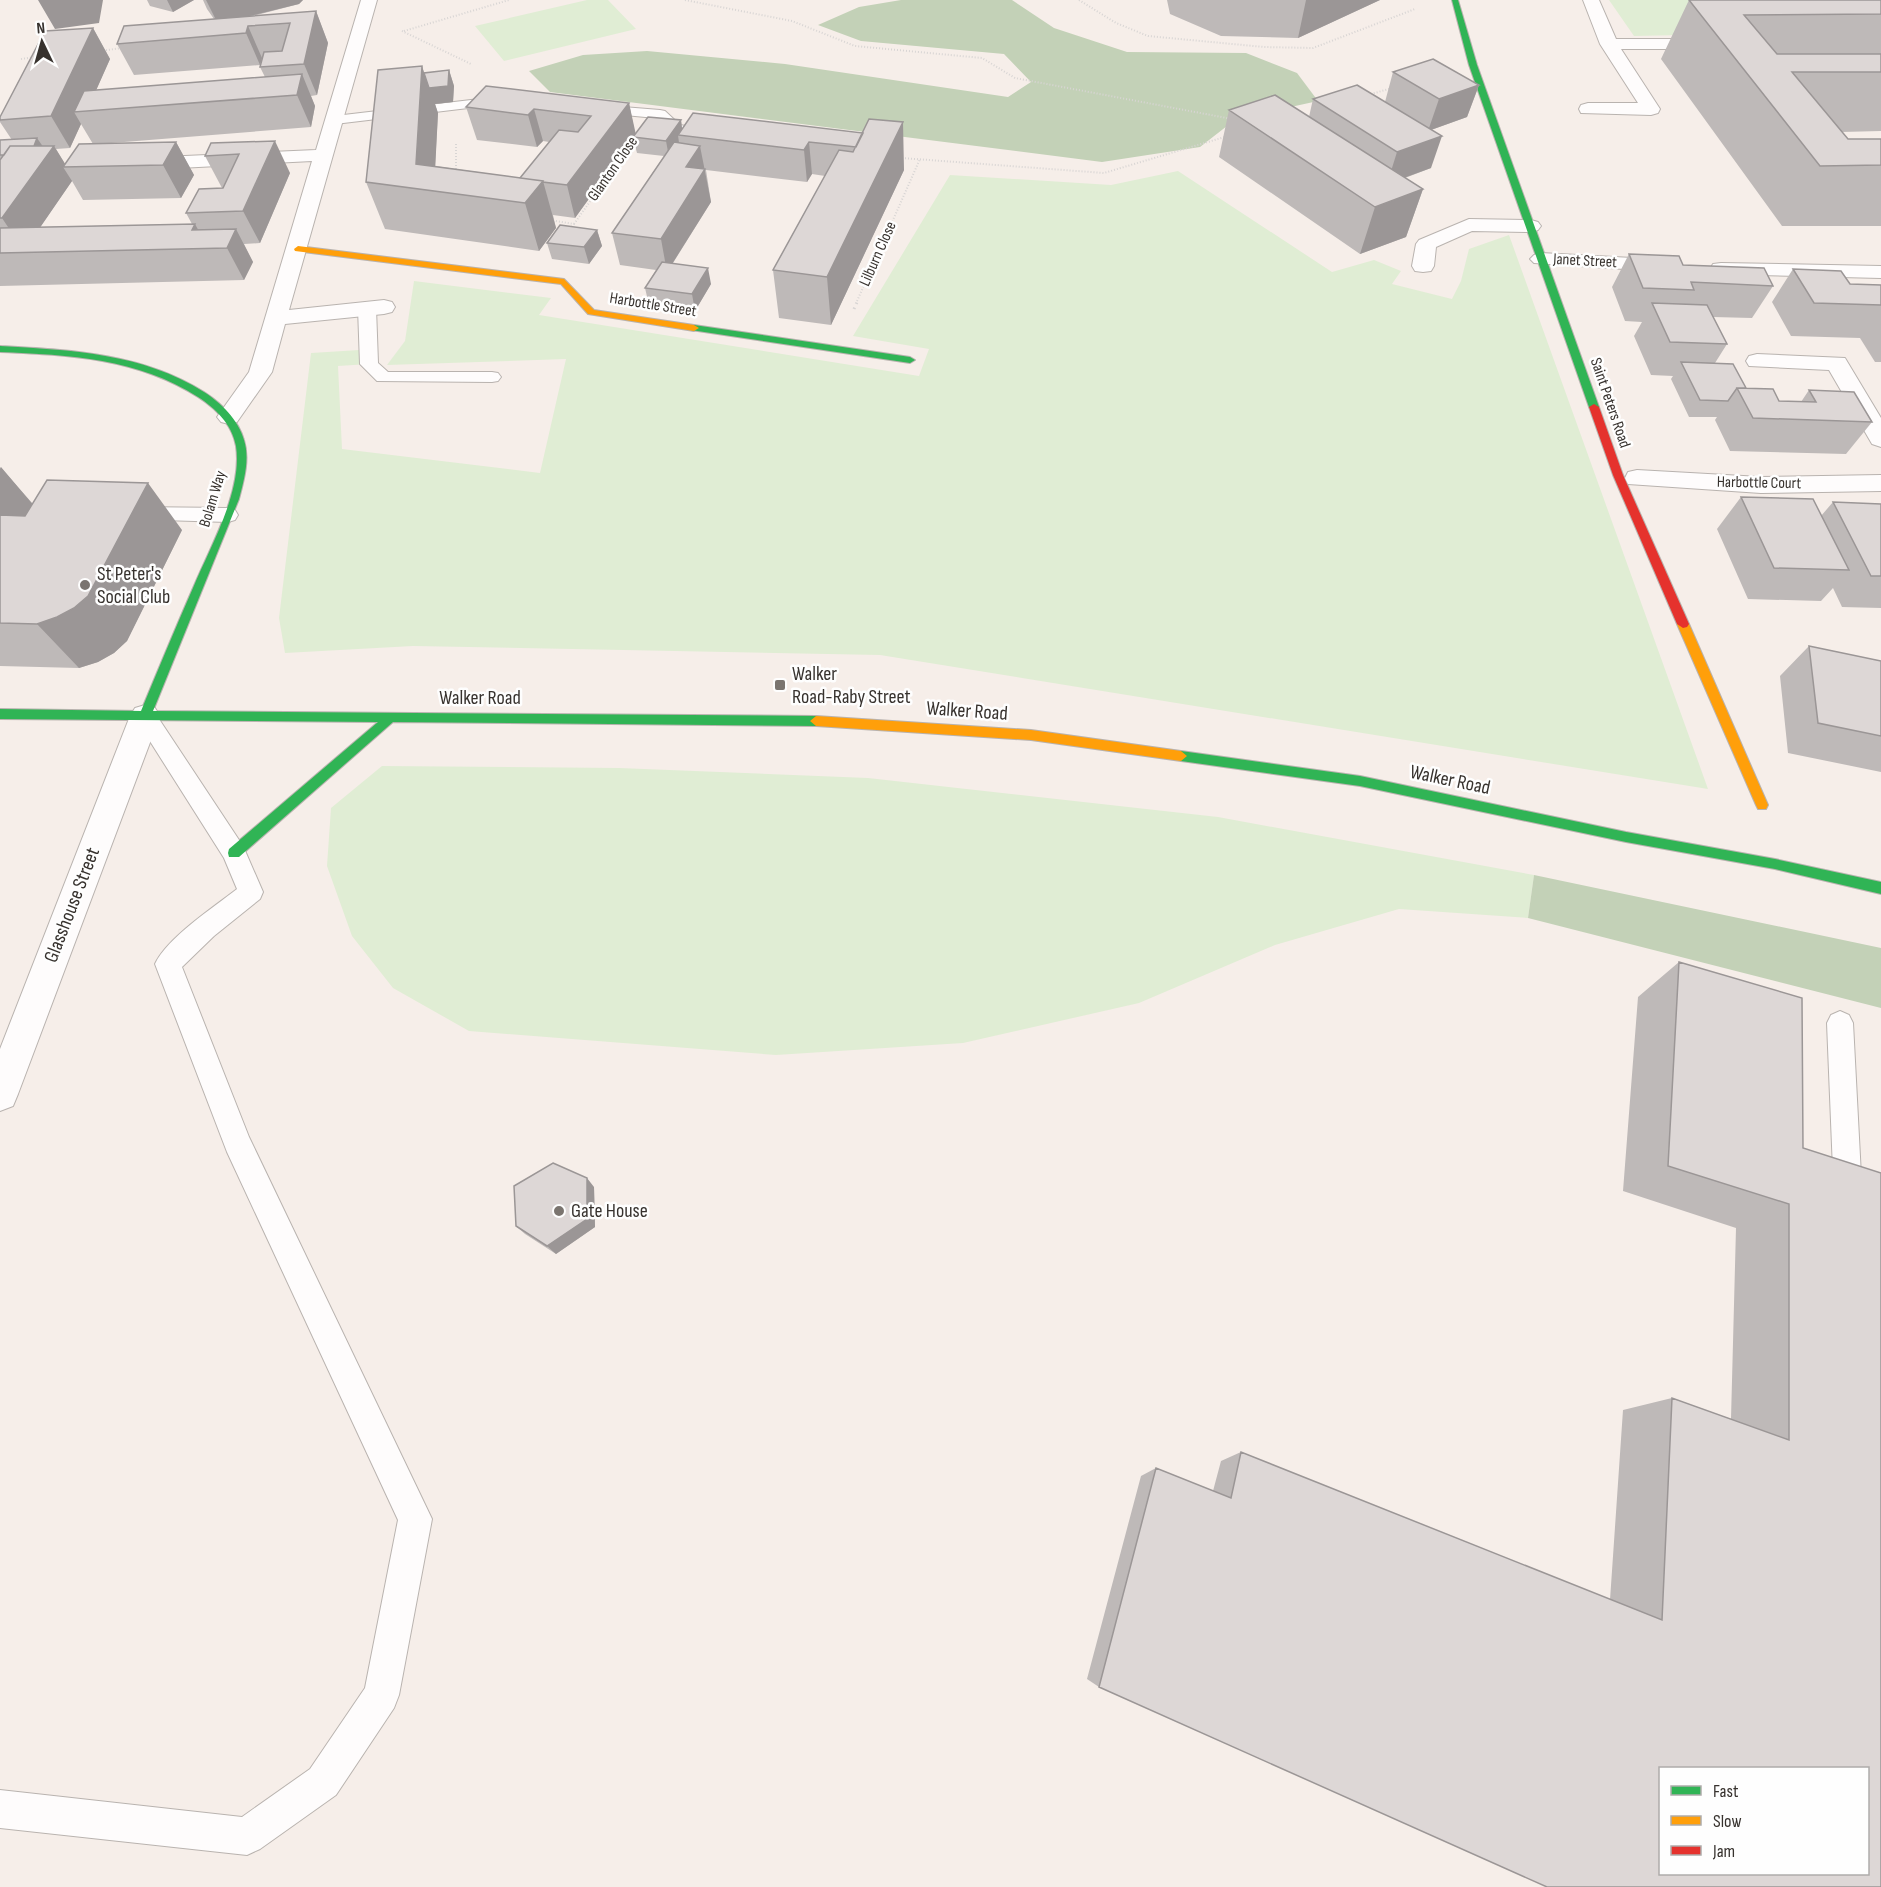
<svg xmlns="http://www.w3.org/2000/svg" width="1881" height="1887" font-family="'Sofia Sans Condensed',sans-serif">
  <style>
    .green { fill: #e0edd4 }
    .forest { fill: #c3d1b7 }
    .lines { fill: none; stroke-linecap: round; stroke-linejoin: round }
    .lane-casing { stroke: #b9b3af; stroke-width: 2 }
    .street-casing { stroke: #b9b3af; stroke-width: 2 }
    .fast-casing { stroke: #b9b3af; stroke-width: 2 }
    .slow-casing { stroke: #b9b3af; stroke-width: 2 }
    .jam-casing { stroke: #b9b3af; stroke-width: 2 }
    .path-far1 { stroke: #d8d5d4; stroke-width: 2; stroke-dasharray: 1 2; stroke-linecap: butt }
    .path { stroke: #d8d5d4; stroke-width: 3; stroke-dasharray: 1.5 4; stroke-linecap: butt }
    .lane { fill: #fefcfc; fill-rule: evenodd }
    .street { fill: #fefcfc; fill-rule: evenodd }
    .fast { fill: #30b455; fill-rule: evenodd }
    .slow { fill: #ff9f0a; fill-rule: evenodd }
    .jam { fill: #e5322d; fill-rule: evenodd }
    .wall { fill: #beb9b8; fill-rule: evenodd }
    .shaded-wall { fill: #9b9696 }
    .building { fill: #ddd7d6; stroke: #9b9696; stroke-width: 1.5; fill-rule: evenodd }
    .poi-dot { fill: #7a746f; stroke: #fefefe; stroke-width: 2 }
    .labels { text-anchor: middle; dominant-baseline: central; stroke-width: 5; stroke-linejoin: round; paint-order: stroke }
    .far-street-label { font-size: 16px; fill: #37322e; stroke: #fefefe }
    .poi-label { font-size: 20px; fill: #37322e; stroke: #fefefe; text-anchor: start }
    .street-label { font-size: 20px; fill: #37322e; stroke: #fefefe }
  </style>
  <rect width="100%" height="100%" fill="#f6eee9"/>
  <path class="green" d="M587 0H608L636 29 504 61 475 26Z
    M1609 0H1881L1682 35 1634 36Z
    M1178 171 1332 272 1374 260 1401 271 1392 284 1452 299 1461 281 1469 249 1509 235 1708 789 880 655 413 646 285 653 279 618 311 353 359 350 369 364 338 366 342 449 540 473 566 359 387 365 405 341 414 281 551 298 539 315 919 376 929 349 853 336 950 175 1111 185Z
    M382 766 619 768 868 778 1218 817 1534 875 1528 918 1399 909 1275 945 1139 1003 963 1043 776 1055 469 1031 393 988 352 936 327 866 331 808Z"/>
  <path class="forest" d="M901 0H1012L1054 28 1127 52 1246 53 1297 73 1318 101 1236 119 1200 147 1102 162 550 92 529 71 583 55 647 51 785 64 1008 97 1031 82 1004 54 861 41 818 25 859 7Z
    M1534 875 1881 948V1008L1528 918Z"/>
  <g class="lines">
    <g class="lane-casing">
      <path id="lane" d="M505 96 512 100 510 103 335 124 328 120 335 116Z
        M598 105 660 110 665 111 680 125 698 128 700 131 693 135 676 133 671 132 656 118 593 112 591 109 593 106Z
        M367 303 373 304 376 308 378 363 388 372H492L498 373 501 377 498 381 492 382 377 381 360 364 358 308 361 304Z
        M135 507 228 508 235 510 238 515 235 520 228 522 128 519 125 514 128 509Z
        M145 707 153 710 243 846 263 892 260 899 214 936 182 967 249 1137 432 1519 399 1695 394 1708 336 1795 260 1849 247 1855 0 1828V1790L242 1817 310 1769 365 1688 398 1520 227 1152 155 964C167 938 214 907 237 889L224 858 134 716 137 710Z
        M1840 1011 1849 1015 1853 1023 1862 1195 1858 1205 1848 1209 1838 1205 1834 1195 1827 1023 1831 1015Z"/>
    </g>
    <g class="street-casing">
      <path id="street" d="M361 0H377L289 310 384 300 392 302 395 307 392 312 384 314 285 324 272 372 237 422 229 424 221 422 217 417 249 372 312 161 141 170 134 168 131 164 134 160 141 158 316 150Z
        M1583 0H1599L1616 39H1714L1720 40 1723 44 1720 48 1714 49H1621L1660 109 1658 113 1651 115 1581 113 1579 109 1581 105 1588 103H1638L1600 44Z
        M1469 219 1531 220 1538 222 1541 226 1538 230 1531 232 1472 231 1436 247 1434 266 1431 271 1423 272 1415 271 1412 266 1416 244 1419 240Z
        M1541 253 1669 260 1677 261 1680 266 1677 271 1669 272 1534 263 1530 259 1534 255Z
        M1721 263 1881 266V278L1713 274 1710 269 1713 264Z
        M1757 354 1845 358 1881 418V447L1872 444 1829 370 1749 366 1746 361 1749 356Z
        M1637 470 1761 477 1881 475V491L1761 493 1628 484 1625 478 1628 472Z
        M145 705 155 708 160 716 18 1094 13 1106 0 1111V1049L130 716 135 708Z"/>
    </g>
    <g class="fast-casing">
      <path id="fast" d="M1452 0H1458L1477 65 1599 407 1597 409 1594 410 1589 407 1469 65Z
        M694 325 910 357 915 360 910 363 691 330V326Z
        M0 346C71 350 142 353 204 392 221 403 238 419 244 440 250 459 244 480 239 499L153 711 816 716 822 721 816 726 393 722 239 857H229L228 853 229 849 378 722 0 719V709L141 711C158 670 175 629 193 588 210 547 243 491 236 446 232 424 215 408 198 397 137 358 70 355 0 352Z
        M1181 751 1360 776 1626 832 1775 859 1881 882V894L1775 869 1626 842 1360 786 1181 761 1175 756Z"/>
    </g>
    <g class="slow-casing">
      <path id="slow" d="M298 246 564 279 594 310 694 325 699 328 694 331 588 314 561 284 295 251 294 249Z
        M1683 620 1689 624 1768 805 1766 809H1758L1756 805 1677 624Z
        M816 716 1031 730 1181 751 1187 756 1181 761 1031 740 816 726 810 721Z"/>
    </g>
    <g class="jam-casing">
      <path id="jam" d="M1594 404 1599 407 1623 475 1689 624 1687 627 1683 628 1677 624 1613 475 1589 407Z"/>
    </g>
    <path class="path-far1" d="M685 0 792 21 855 46 982 58 1015 78 1232 119
      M1079 0 1116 23 1148 36 1264 47 1313 48 1415 9
      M402 31 471 64
      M404 31 509 0
      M100 51 122 48
      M21 59 36 57
      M1368 95 1392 88
      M456 144V173
      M902 158 1104 173 1228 136
      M550 220 574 224 570 229
      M574 224 627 149
      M857 301 920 159"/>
    <path class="path" d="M854 309 858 300"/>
    <use href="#lane" class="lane"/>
    <use href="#street" class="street"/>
    <use href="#fast" class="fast"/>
    <use href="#slow" class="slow"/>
    <use href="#jam" class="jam"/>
  </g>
  <path class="wall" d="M147 0H194L173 12 150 6Z
    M203 0H303L299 4 249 17 316 11 328 43 317 95 311 96 315 106 311 127 99 144 176 142 194 175 181 198 83 200 72 181 40 227 192 224 186 213 222 188 205 156 211 143 290 173 260 243 244 244 253 262 244 280 0 286V140H12L0 122V117L93 28 110 59 96 90 265 77 260 67 263 58 260 65 134 75 117 44 214 19 207 9ZM81 124 93 144 65 164 56 149 70 148Z
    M1167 0H1380L1298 38 1221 36 1170 14Z
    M1689 0H1881V131L1841 132 1848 139H1881V226H1782L1661 59Z
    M422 66 424 73 449 70 454 86 453 102 435 104 438 113 435 166 520 178 549 142 543 141 537 147 477 140 466 107 629 103 635 134 681 120 682 129 863 133 904 170 831 325 779 318 773 270 825 176 812 174 807 182 706 170 711 202 673 263 711 284 695 311 649 305 645 288 656 270 620 265 612 233 664 156 637 153 633 138 575 218 553 215 556 228 539 251 385 229 366 182Z
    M1393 72 1479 85 1467 117 1431 130V168L1405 178 1423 189 1406 237 1360 254 1219 157 1229 110 1309 117 1313 99 1385 102Z
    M597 230 602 246 589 264 552 259 547 243Z
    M1629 254 1683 265 1773 286 1752 318 1713 317 1727 344 1715 363 1746 388 1779 401 1801 402 1809 390 1872 422 1846 454 1730 451 1715 420 1717 417H1689L1671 379 1673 376 1651 375 1634 336 1642 322 1625 321 1612 287Z
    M1793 269 1850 284 1881 285V362H1875L1860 338 1791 336 1772 302Z
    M0 467 33 504 182 530 127 641 114 653 98 662 79 668 0 666Z
    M1741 497 1821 516 1833 502 1881 504V608L1842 607 1833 588 1821 601 1748 599 1717 529Z
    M1809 646 1881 661V772L1788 753 1780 676Z
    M1679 962 1803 1148 1881 1887 1099 1687 1087 1679 1141 1476 1156 1468 1213 1491 1221 1461 1241 1452 1610 1600 1623 1410 1672 1398 1731 1419 1736 1228 1623 1191 1638 997Z
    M594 1187 595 1227 556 1254 525 1234 516 1226Z"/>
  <path class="shaded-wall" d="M38 0H103L99 23 55 29Z
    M167 0H194L173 12Z
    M206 0H303L299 4 218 24Z
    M1306 0H1380L1298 38Z
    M316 11 328 43 317 95 304 64Z
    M248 26 262 58 260 65 246 33Z
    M93 28 110 59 87 111 74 112 81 124 70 148 51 116Z
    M422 66 429 88 449 70 454 86 453 102 435 104 438 113 434 191 416 164Z
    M302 74 315 106 311 127 297 95Z
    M1479 85 1467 117 1428 131 1439 99Z
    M629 103 636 135 633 137V138L575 218 567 185Z
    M534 109 543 141 537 147 528 115Z
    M681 120 683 136 678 135 679 143 669 157 666 141Z
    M903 122 904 170 831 325 827 277Z
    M1442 136 1431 168 1387 184 1397 152Z
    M37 138 48 154 54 146 67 167H63L72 181 24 251 2 218Z
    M275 141 290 173 260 243 243 211Z
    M176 142 194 175 181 198 163 165Z
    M809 142 812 174 807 182 804 150Z
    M700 146 711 202 667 272 661 239 686 167Z
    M543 181 556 228 539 251 525 203Z
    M1423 189 1406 237 1360 254 1375 207Z
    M195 224 208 248 192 230Z
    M236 229 253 262 244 280 227 248Z
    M597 230 602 246 589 264 584 247Z
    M708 268 711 284 695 311 692 294Z
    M1 467 52 527 0 607V469Z
    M148 483 182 530 127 641 114 653 98 662 79 668 37 624Z
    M587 1178 594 1187 595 1227 556 1254 547 1246Z"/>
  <path class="building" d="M1689 0H1881V14L1744 15 1777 54H1881V72H1792L1848 139H1881V165L1820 166Z
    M316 11 304 64 260 67 264 52 282 51 290 23 248 26 246 33 117 44 124 26Z
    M93 28 51 116 0 120V117L45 31Z
    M1433 59 1479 85 1439 99 1393 72Z
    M422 66 416 164 543 181 525 203 366 182 378 70Z
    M449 70 448 86 429 88 424 73Z
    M302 74 297 95 74 112 84 91Z
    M1357 85 1442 136 1397 152 1313 99Z
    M486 86 629 103 567 185 543 182V181L520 178 559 130 578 132 591 116 534 109 528 115 466 107Z
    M1275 95 1423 189 1375 207 1229 110Z
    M693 113 863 133 856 147 809 142 804 150 678 135Z
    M648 117 681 120 666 141 633 137Z
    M869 119 903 122 827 277 773 270 839 150 853 152Z
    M37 138 34 146H10L4 155H0V140Z
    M275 141 243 211 186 213 199 189 223 188 239 154 205 156 211 143Z
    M176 142 163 165 63 167 79 144Z
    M674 142 700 146 686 167 705 169 661 239 612 233Z
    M10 146H54L2 218H0V160Z
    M195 224 192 230 236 229 227 248 0 253V228Z
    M560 225 597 230 584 247 547 243Z
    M1629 254 1679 256 1683 265 1764 268 1773 286 1691 282 1694 290 1643 288Z
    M662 262 708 268 692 294 645 288Z
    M1793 269 1841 271 1850 284 1881 285V305L1814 303Z
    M1652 303 1707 305 1727 344 1670 342Z
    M1681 362 1733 364 1746 388H1737L1728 401 1700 400Z
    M1737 388 1773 389 1779 401 1816 402 1809 390 1854 392 1872 422 1753 418Z
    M47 480 148 483 88 596 74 608 57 617 37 624 0 623V515L25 516Z
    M1741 497 1813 499 1849 570 1774 568Z
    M1833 502 1881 504V576H1871Z
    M1809 646 1881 661V736L1818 723Z
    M1679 962 1802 998 1803 1148 1881 1173V1887H1547L1099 1687 1156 1468 1231 1498 1241 1452 1662 1620 1672 1398 1789 1440V1204L1668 1166ZM1660 1768H1868V1874H1660Z
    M553 1163 587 1178V1219L547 1246 516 1226 514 1186Z"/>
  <g class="poi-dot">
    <circle cx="85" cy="585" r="6"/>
    <rect x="774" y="679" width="12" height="12" rx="3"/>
    <circle cx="559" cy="1211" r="6"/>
  </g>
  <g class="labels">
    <g class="far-street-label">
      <text transform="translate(613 169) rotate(-55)">Glanton Close</text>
      <text transform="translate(878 254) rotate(-66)">Lilburn Close</text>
      <text transform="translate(1585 261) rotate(3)">Janet Street</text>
      <text transform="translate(653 305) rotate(9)">Harbottle Street</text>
      <text transform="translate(1610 403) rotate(71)">Saint Peters Road</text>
      <text transform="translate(1759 483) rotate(1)">Harbottle Court</text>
      <text transform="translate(213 499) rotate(-73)">Bolam Way</text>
    </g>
    <g class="poi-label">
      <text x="97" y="574">St Peter's<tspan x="97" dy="23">Social Club</tspan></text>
      <text x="792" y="674">Walker<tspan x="792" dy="23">Road-Raby Street</tspan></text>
      <text x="571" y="1211">Gate House</text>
    </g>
    <g class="street-label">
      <text x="480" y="698">Walker Road</text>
      <text transform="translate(967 711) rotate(4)">Walker Road</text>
      <text transform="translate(1450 780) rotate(12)">Walker Road</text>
      <text transform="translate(72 905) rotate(-69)">Glasshouse Street</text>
    </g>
  </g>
  <rect x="1659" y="1767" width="210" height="108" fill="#fefefe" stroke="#aeacab" stroke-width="1.5"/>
  <rect x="1671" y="1786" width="30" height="9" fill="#30b455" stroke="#aeacab" stroke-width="1.5"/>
  <text x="1713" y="1797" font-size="18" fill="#37322e">Fast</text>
  <rect x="1671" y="1816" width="30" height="9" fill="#ff9f0a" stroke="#aeacab" stroke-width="1.5"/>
  <text x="1713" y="1827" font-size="18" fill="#37322e">Slow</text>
  <rect x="1671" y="1846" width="30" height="9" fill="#e5322d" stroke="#aeacab" stroke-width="1.5"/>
  <text x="1713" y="1857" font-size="18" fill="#37322e">Jam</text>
  <g transform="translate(42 42) rotate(355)" stroke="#fefefe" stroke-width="4.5" paint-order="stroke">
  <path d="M0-4.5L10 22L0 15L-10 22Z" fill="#37322e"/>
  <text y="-9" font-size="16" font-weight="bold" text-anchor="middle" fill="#37322e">N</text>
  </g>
</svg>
